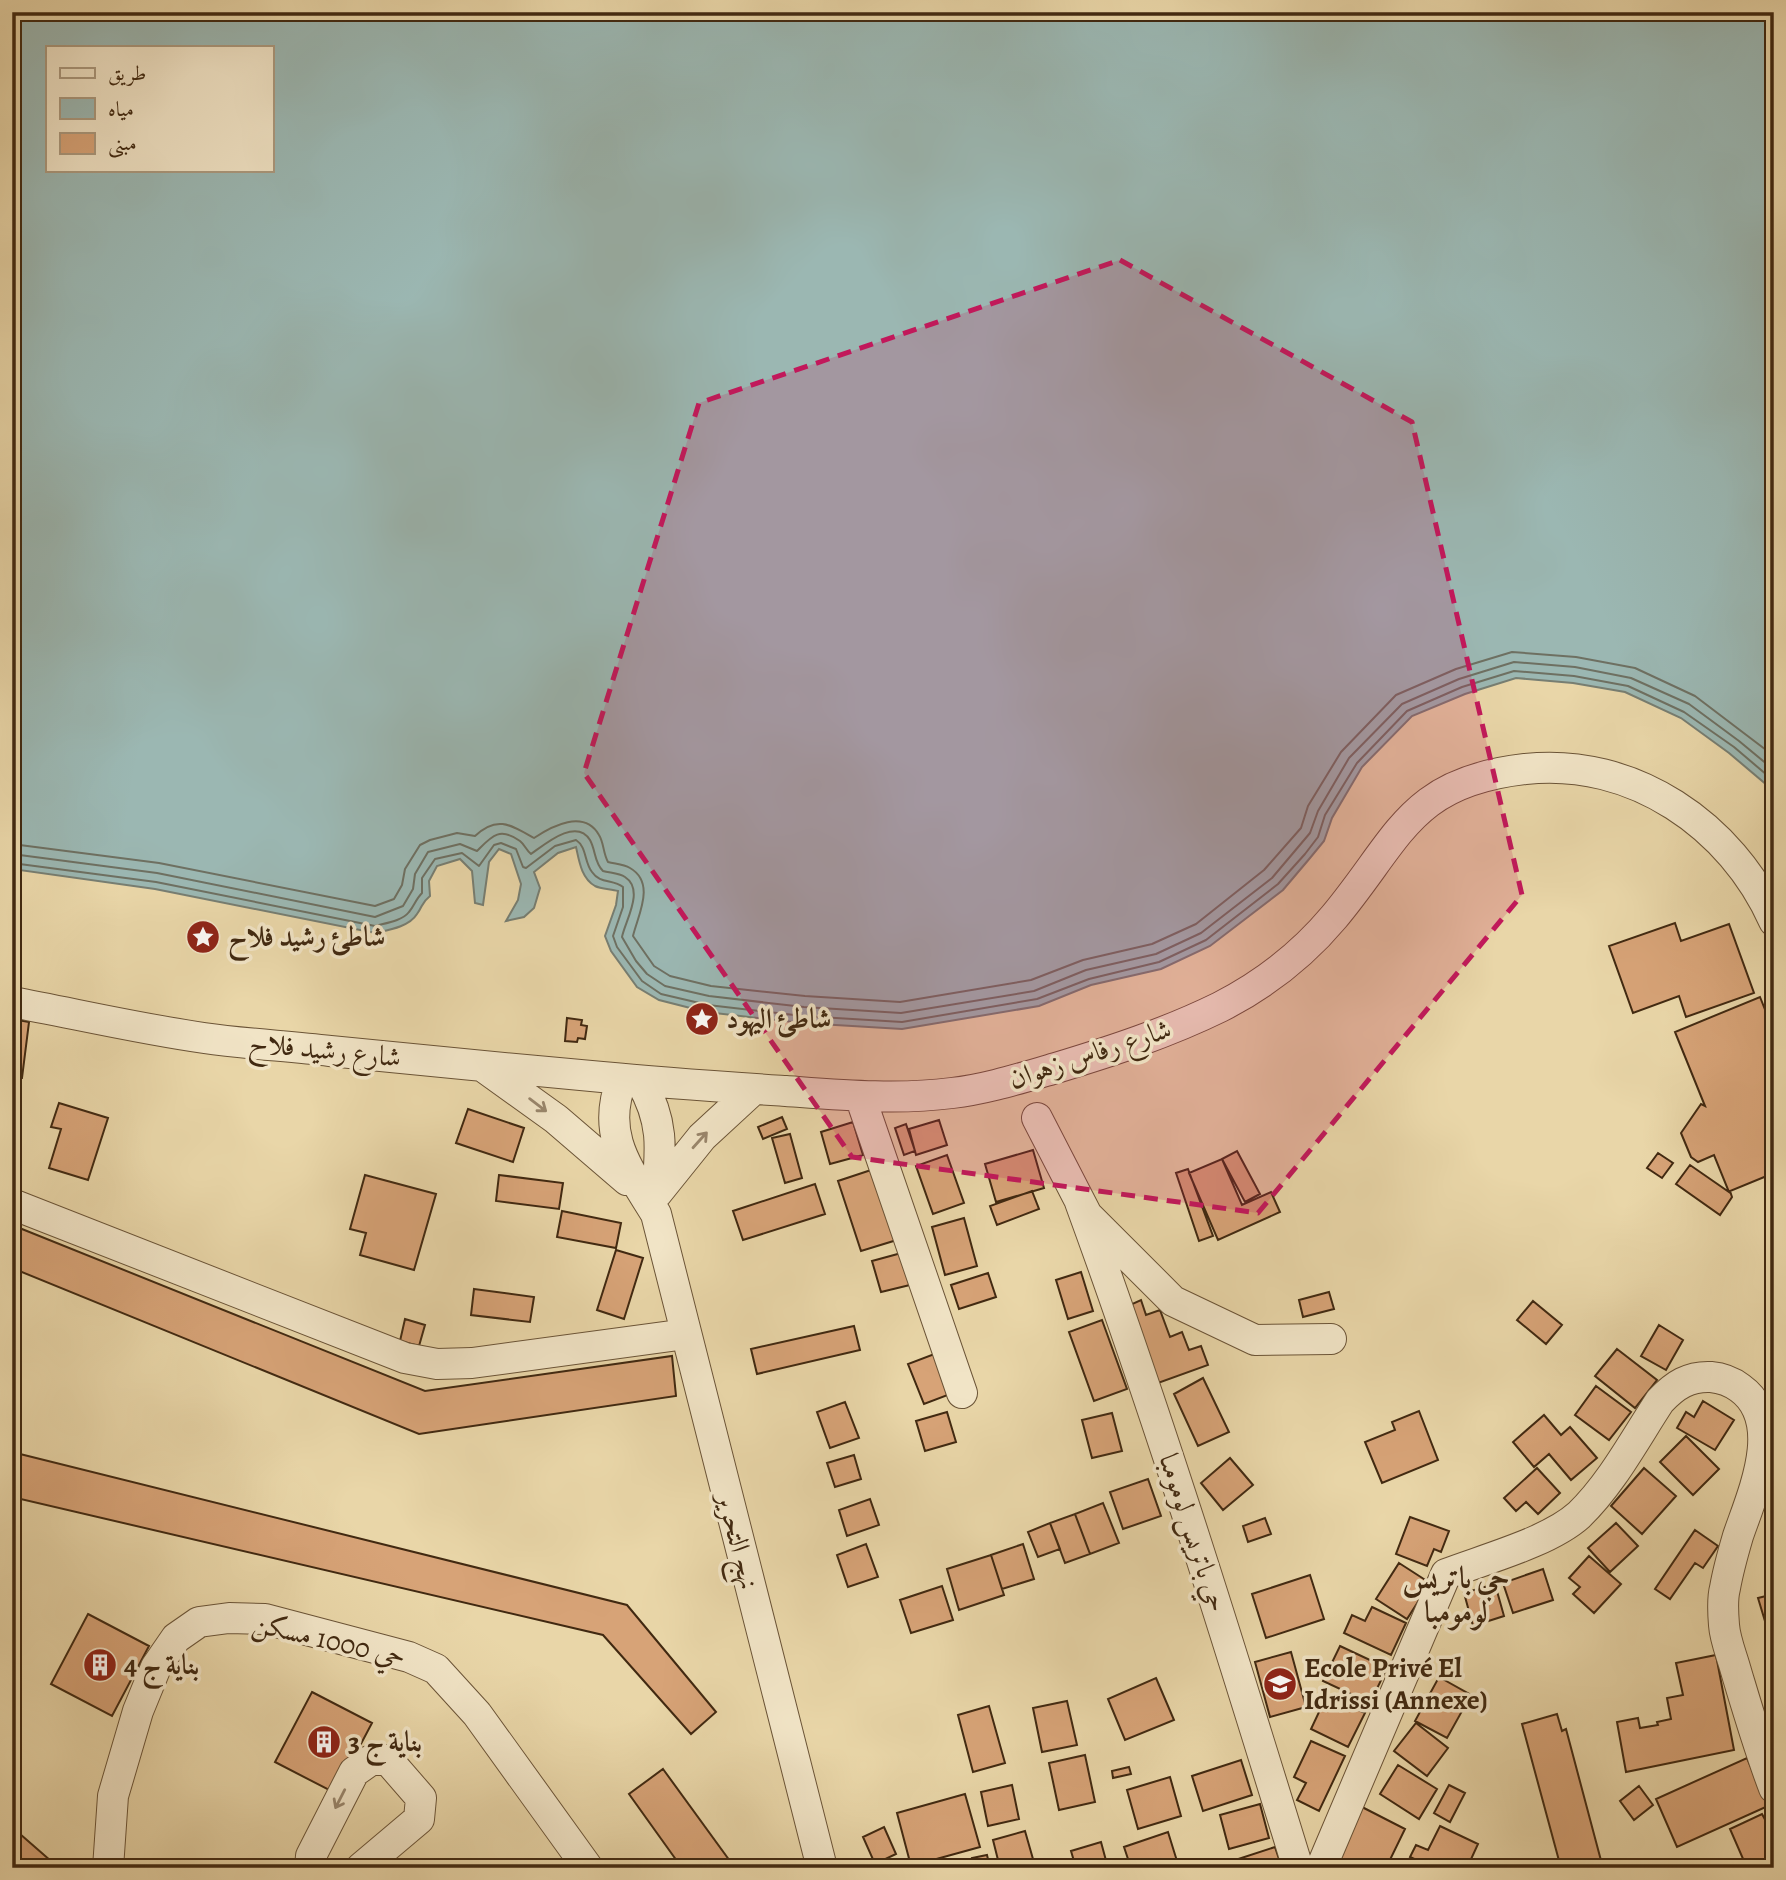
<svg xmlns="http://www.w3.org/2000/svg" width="1786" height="1880" font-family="Alegreya,Amiri,serif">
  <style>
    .water { fill: #9bb7b2; stroke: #777e72; stroke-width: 2; fill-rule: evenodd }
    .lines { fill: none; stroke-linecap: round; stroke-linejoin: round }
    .shore { stroke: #6e7062; stroke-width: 2 }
    .building { fill: #d7a377; stroke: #412911; stroke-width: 2 }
    .minor-casing { stroke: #6b5437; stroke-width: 32 }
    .minor { stroke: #f1e4c6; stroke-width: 30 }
    .oneway { stroke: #99866c }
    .marked { fill: #c2185b; fill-opacity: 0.2; stroke: #c2185b; stroke-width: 5; stroke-dasharray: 14 9; stroke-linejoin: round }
    .labels { text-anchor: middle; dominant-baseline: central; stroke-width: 7; stroke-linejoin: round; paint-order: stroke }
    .poi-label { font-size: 28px; font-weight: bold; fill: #412911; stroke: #f1e4c6; text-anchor: start }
    .street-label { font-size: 28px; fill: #412911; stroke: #f1e4c6 }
    .neighbourhood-label { font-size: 30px; font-weight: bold; fill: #412911; stroke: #f1e4c6 }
  </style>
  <rect width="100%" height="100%" fill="#e9d6a8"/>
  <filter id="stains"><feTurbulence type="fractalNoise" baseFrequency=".00286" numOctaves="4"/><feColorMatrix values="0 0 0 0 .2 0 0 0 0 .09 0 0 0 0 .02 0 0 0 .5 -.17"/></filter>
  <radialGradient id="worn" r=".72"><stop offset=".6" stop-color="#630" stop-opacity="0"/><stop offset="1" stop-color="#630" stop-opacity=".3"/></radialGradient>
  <path class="water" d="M12 12H1774V791L1729 753 1681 718 1625 692 1573 683 1516 678 1465 694 1412 716 1362 767 1332 818 1324 841 1310 858 1283 890 1210 946 1161 969 1091 985 1039 1006 902 1029 802 1023 706 1012 659 1000 637 987 611 951 605 936 616 905 618 891C611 889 601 889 595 886 581 878 579 860 576 847L558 853 534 872 540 888 534 908 524 917 506 921 518 900 521 884 511 854 499 849 489 862 483 905 475 903 472 871 460 859 437 866 429 881 430 896C421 903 423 906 417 914 409 927 388 930 375 933L155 889 12 869ZM47 47H271V170H47Z"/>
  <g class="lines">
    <path class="shore" d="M12 844 159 863 375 906 394 899 402 885 405 869 420 845 430 840 457 833 475 836C497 815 511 825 534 838 552 826 584 809 599 835 604 843 603 853 608 862 615 864 623 864 630 868 656 883 638 915 633 936L654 966 670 976 711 986 805 996 900 1002 1031 980 1083 960 1152 944 1196 924 1264 870 1301 828 1308 806 1341 752 1396 695 1456 669 1512 652 1576 657 1635 668 1695 696 1774 756
      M12 854 157 873 375 917 403 906 413 889 415 874 428 852 460 844 477 851C491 837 499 826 520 841 525 845 526 850 531 854 544 845 576 817 590 840 596 851 594 862 603 871 610 873 619 873 625 877 645 890 625 921 622 937L636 961 647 974 665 986 709 996 804 1007 901 1013 1034 991 1086 970 1156 954 1201 933 1272 878 1310 833 1318 811 1349 758 1402 704 1459 679 1514 662 1575 667 1631 678 1689 704 1739 741 1774 770
      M12 863 156 882 375 926C386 923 402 921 409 912 414 906 416 899 422 893V878L435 859 462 853 479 866 494 845 501 843 516 849 523 867 526 868 555 846 576 840C587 847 584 862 592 872 600 884 613 879 623 887V907L613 936 617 947 642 981 661 994 708 1005 803 1016 902 1022 1037 999 1089 979 1159 962 1206 940 1278 884 1305 854 1318 837 1325 815 1357 763 1407 711 1462 687 1514 671 1574 676 1628 686 1684 712 1734 747 1774 781"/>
  </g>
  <path class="building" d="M1675 923 1681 941 1729 924 1754 993 1686 1017 1679 996 1633 1013 1609 946Z
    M1760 997 1774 1032V1173L1730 1191 1732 1197 1720 1215 1676 1184 1690 1165 1729 1192 1714 1155 1698 1162 1691 1157 1681 1133 1701 1104 1705 1106 1675 1032Z
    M567 1018 582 1020 581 1025 587 1026 585 1039 578 1038 577 1042 565 1041Z
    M12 1019 29 1022 22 1078 12 1077Z
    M59 1103 108 1118 88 1180 49 1168 61 1129 51 1127Z
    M468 1109 524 1128 513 1162 456 1143Z
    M782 1117 787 1129 763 1139 758 1127Z
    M939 1120 947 1145 916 1155 909 1129Z
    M853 1122 863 1155 830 1164 821 1132Z
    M906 1124 915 1151 904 1155 895 1128Z
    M790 1134 802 1178 785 1183 772 1138Z
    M1033 1150 1044 1188 996 1202 985 1164Z
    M1237 1151 1260 1194 1245 1202 1222 1159Z
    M1658 1153 1673 1163 1662 1178 1647 1168Z
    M947 1155 964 1203 933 1214 916 1166Z
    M1222 1159 1242 1205 1271 1192 1280 1212 1218 1240 1189 1173Z
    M877 1168 900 1239 861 1251 838 1181Z
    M1188 1169 1213 1236 1199 1241 1176 1173Z
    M365 1175 436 1194 414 1270 360 1255 366 1233 350 1229Z
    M499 1175 563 1183 559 1209 496 1201Z
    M815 1184 825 1214 743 1240 733 1211Z
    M1032 1191 1039 1209 997 1225 990 1206Z
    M562 1211 621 1223 616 1248 557 1237Z
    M964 1218 977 1266 945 1275 932 1227Z
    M12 1225 425 1391 672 1356 676 1396 419 1434 12 1268Z
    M616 1250 643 1258 624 1319 597 1310Z
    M905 1252 914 1284 881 1292 872 1261Z
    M1081 1272 1093 1311 1068 1319 1056 1280Z
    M988 1273 996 1297 959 1309 951 1285Z
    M474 1289 534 1297 530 1322 471 1315Z
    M1329 1292 1334 1309 1303 1317 1299 1300Z
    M1141 1300 1146 1315 1160 1310 1170 1337 1182 1332 1189 1350 1201 1346 1208 1365 1158 1383 1130 1305Z
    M1533 1301 1562 1325 1546 1344 1517 1320Z
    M405 1319 425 1325 419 1346 400 1341Z
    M1102 1320 1127 1389 1094 1401 1069 1332Z
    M1659 1325 1683 1340 1666 1370 1641 1356Z
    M854 1326 860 1350 757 1374 751 1349Z
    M1617 1349 1657 1380 1635 1408 1595 1376Z
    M937 1353 953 1393 924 1404 908 1364Z
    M1203 1378 1229 1432 1198 1446 1174 1394Z
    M1596 1386 1631 1412 1609 1440 1575 1415Z
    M1703 1401 1734 1420 1715 1450 1677 1428 1686 1412 1694 1417Z
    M845 1402 859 1438 830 1448 817 1412Z
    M1419 1411 1438 1460 1382 1483 1365 1442 1395 1430 1392 1422Z
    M947 1412 956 1442 925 1451 916 1421Z
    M1112 1413 1122 1451 1092 1458 1082 1420Z
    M1544 1415 1561 1435 1570 1427 1597 1458 1571 1480 1549 1454 1534 1467 1513 1442Z
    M1686 1436 1719 1469 1693 1495 1660 1462Z
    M12 1452 627 1605 716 1712 691 1734 603 1635 12 1497Z
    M854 1455 861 1479 835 1487 827 1463Z
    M1230 1458 1253 1485 1223 1510 1201 1483Z
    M1537 1468 1560 1493 1538 1514 1526 1502 1516 1511 1504 1498Z
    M1644 1468 1676 1496 1642 1534 1611 1506Z
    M1148 1479 1161 1516 1123 1529 1110 1492Z
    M870 1499 879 1525 847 1536 839 1510Z
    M1103 1503 1119 1543 1090 1554 1075 1514Z
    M1075 1514 1090 1554 1065 1563 1050 1523Z
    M1410 1517 1449 1531 1441 1552 1434 1549 1427 1566 1396 1554Z
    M1265 1518 1271 1534 1248 1542 1243 1526Z
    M1050 1523 1060 1549 1038 1557 1028 1532Z
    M1616 1523 1638 1546 1610 1572 1588 1548Z
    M1695 1530 1718 1546 1703 1568 1695 1563 1670 1599 1655 1589Z
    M866 1544 878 1577 848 1587 837 1555Z
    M1023 1544 1034 1579 1002 1589 991 1555Z
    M991 1555 1004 1595 959 1610 947 1569Z
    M1589 1556 1621 1584 1594 1613 1573 1594 1580 1587 1569 1578Z
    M1399 1563 1430 1583 1407 1619 1376 1599Z
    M1543 1569 1553 1600 1513 1613 1503 1583Z
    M1310 1575 1324 1619 1266 1638 1252 1594Z
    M1495 1584 1504 1616 1473 1626 1464 1593Z
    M942 1586 953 1620 911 1633 900 1600Z
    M1774 1594V1651L1758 1598Z
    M1372 1607 1406 1623 1391 1655 1344 1633 1352 1615 1365 1621Z
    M88 1614 149 1646 112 1716 51 1684Z
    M1340 1646 1387 1668 1370 1703 1323 1681Z
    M1291 1652 1306 1707 1270 1717 1255 1662Z
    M1716 1655 1734 1750 1626 1772 1617 1722 1638 1718 1640 1728 1658 1725 1657 1722 1671 1719 1667 1698 1683 1695 1676 1663Z
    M1774 1664V1680H1769L1767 1665Z
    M1439 1677 1471 1695 1447 1738 1415 1721Z
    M1156 1678 1174 1720 1125 1740 1108 1699Z
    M312 1692 372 1723 335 1793 275 1762Z
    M1327 1695 1365 1713 1348 1747 1311 1729Z
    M1067 1701 1077 1745 1042 1752 1033 1708Z
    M989 1706 1005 1763 973 1772 958 1715Z
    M1557 1714 1562 1731 1566 1729 1603 1868H1561L1522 1724Z
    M1416 1723 1448 1748 1427 1776 1394 1751Z
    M1311 1741 1345 1756 1319 1811 1297 1800 1306 1783 1294 1777Z
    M1085 1755 1095 1802 1059 1810 1049 1763Z
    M1747 1758 1768 1806 1677 1847 1656 1799Z
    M1241 1760 1252 1795 1203 1811 1192 1776Z
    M1398 1765 1437 1789 1419 1819 1380 1794Z
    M1129 1767 1131 1774 1113 1778 1112 1771Z
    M663 1769 735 1868H682L629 1794Z
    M1170 1777 1181 1816 1138 1829 1127 1790Z
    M1012 1785 1019 1819 988 1826 981 1792Z
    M1449 1785 1465 1793 1450 1822 1434 1813Z
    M1639 1786 1653 1805 1634 1820 1620 1801Z
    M965 1794 980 1847 911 1866 897 1813Z
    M1260 1804 1269 1838 1229 1849 1220 1815Z
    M1362 1807 1405 1829 1386 1868H1332Z
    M1762 1814 1774 1836V1868H1747L1730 1829Z
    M1440 1826 1478 1844 1467 1868H1434L1410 1857 1416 1845 1428 1850Z
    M12 1827 59 1868H12Z
    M884 1827 896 1854 875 1864 863 1837Z
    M1025 1831 1035 1866 1000 1868 993 1840Z
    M1168 1832 1177 1861 1156 1868H1131L1124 1847Z
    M1101 1842 1108 1868H1076L1071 1851Z
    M1275 1847 1282 1868H1221L1220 1865Z
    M987 1855 990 1868H974L972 1858Z"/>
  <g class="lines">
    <g class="minor-casing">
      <path id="minor" d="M12 1002C76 1014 140 1029 204 1038 246 1044 288 1046 330 1051 421 1060 511 1069 602 1077 663 1083 725 1087 786 1091 841 1095 897 1100 952 1093 987 1089 1021 1078 1056 1068 1112 1051 1167 1033 1220 1007 1263 985 1303 954 1334 917 1400 838 1409 782 1525 769 1633 757 1732 826 1774 921
        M485 1068 556 1119 627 1180
        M622 1079C600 1135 628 1168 656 1214L822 1868
        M641 1082C664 1121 661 1149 657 1193
        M860 1096 962 1393
        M1037 1118 1087 1215 1173 1301 1255 1340 1331 1339
        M657 1193 702 1137 754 1089
        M1080 1202C1160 1421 1229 1644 1298 1868
        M12 1204 405 1358 437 1364 472 1363 686 1334
        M108 1868 113 1796 138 1711 156 1667 176 1638 199 1622 229 1618 265 1619 409 1657 436 1669 477 1714 588 1868
        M310 1868 311 1856 354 1772 371 1760H388L421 1798 419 1819 361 1868
        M1321 1868 1446 1574C1485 1559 1549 1542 1579 1515 1612 1483 1635 1439 1660 1401 1675 1385 1689 1376 1711 1377 1722 1378 1732 1382 1740 1388 1786 1421 1752 1495 1738 1536 1733 1553 1728 1571 1725 1588 1722 1599 1723 1613 1724 1625 1725 1640 1732 1656 1736 1671 1748 1711 1759 1749 1774 1788"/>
    </g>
    <use href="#minor" class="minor"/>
  </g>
  <defs><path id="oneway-shaft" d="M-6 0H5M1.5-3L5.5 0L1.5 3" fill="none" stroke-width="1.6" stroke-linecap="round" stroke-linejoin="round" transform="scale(1.75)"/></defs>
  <g class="oneway">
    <use href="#oneway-shaft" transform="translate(538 1105) rotate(37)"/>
    <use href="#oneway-shaft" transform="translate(700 1140) rotate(-48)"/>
    <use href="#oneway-shaft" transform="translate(340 1799) rotate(117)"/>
  </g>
  <path class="marked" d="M1120 260 1412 422 1522 895 1258 1213 852 1157 584 773 699 403Z"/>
  <defs>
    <g id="sight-disc" transform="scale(1.75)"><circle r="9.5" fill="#8f2418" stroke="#f1e4c6"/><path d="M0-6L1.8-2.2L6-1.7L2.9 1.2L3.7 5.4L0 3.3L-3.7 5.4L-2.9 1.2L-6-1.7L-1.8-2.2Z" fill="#fff"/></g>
    <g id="building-disc" transform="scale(1.75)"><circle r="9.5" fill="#8f2418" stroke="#f1e4c6"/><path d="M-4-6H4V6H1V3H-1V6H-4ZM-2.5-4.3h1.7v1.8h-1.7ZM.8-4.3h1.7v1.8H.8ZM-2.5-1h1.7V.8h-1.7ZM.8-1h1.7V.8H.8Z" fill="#fff"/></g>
    <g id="school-disc" transform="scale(1.75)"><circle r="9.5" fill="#8f2418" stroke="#f1e4c6"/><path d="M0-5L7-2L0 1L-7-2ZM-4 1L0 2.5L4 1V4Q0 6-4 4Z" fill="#fff"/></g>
  </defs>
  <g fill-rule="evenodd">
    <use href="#sight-disc" x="203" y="937"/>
    <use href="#sight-disc" x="702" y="1019"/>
    <use href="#building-disc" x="100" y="1665"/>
    <use href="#school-disc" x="1280" y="1684"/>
    <use href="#building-disc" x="324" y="1742"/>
  </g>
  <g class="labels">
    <g class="poi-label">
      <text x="228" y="937">شاطئ رشيد فلاح</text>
      <text x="726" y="1019">شاطئ اليهود</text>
      <text x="124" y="1665">بناية ج 4</text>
      <text x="1304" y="1668">Ecole Privé El<tspan x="1304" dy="32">Idrissi (Annexe)</tspan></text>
      <text x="348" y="1742">بناية ج 3</text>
    </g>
    <g class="street-label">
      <text transform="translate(325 1050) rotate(6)">شارع رشيد فلاح</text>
      <text transform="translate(1090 1054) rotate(-18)">شارع رفاس زهوان</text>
      <text transform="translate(1193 1533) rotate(72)">حي باتريس لومومبا</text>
      <text transform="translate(738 1541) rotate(76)">نهج التحرير</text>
      <text transform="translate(329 1640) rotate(13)">حي 1000 مسكن</text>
    </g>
    <g class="neighbourhood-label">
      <text x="1456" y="1578">حي باتريس<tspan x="1456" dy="34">لومومبا</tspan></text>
    </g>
  </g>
  <rect width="1786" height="1880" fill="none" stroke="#e9d6a8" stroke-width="42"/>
  <rect x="14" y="14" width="1758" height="1852" fill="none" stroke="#412911" stroke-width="3.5"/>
  <rect x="21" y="21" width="1744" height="1838" fill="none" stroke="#412911" stroke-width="2"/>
  <rect x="46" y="46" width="228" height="126" fill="#f1e4c6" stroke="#ab997e" stroke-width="2"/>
  <rect x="60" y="68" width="35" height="10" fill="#f1e4c6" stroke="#ab997e" stroke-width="2"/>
  <text x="108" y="80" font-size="21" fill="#412911">طريق</text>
  <rect x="60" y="98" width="35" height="21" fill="#9bb7b2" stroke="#ab997e" stroke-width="2"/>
  <text x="108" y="116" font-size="21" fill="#412911">مياه</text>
  <rect x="60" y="133" width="35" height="21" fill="#d7a377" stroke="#ab997e" stroke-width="2"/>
  <text x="108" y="150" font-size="21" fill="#412911">مبنى</text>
  <rect width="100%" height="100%" filter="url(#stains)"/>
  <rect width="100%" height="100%" fill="url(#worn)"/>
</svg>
